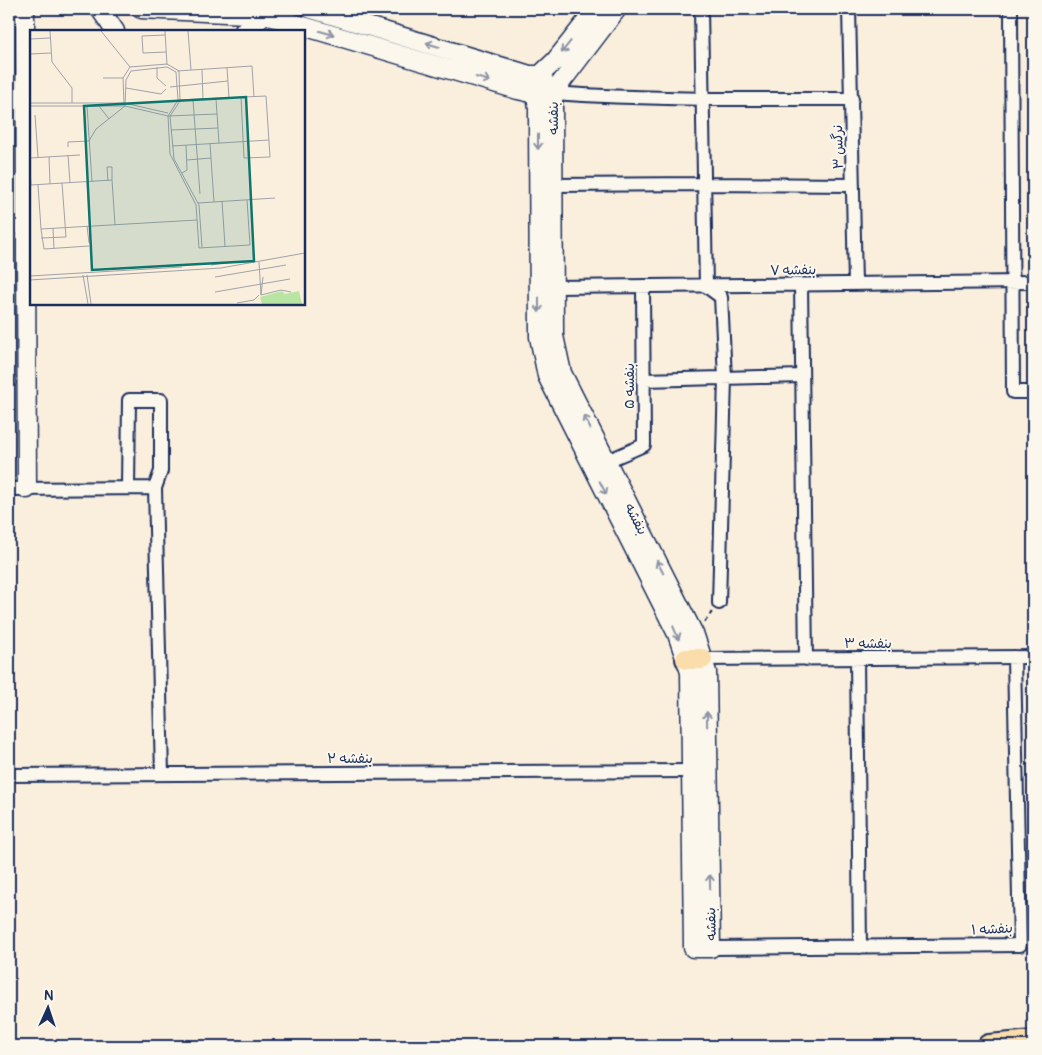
<svg xmlns="http://www.w3.org/2000/svg" width="1042" height="1055" font-family="Pangolin,'Playpen Sans Arabic',sans-serif">
  <style>
    .lines { fill: none; stroke-linecap: round; stroke-linejoin: round }
    .street-casing { stroke: #1b2f5e; stroke-width: 16 }
    .secondary-casing { stroke: #1b2f5e; stroke-width: 21 }
    .primary-casing { stroke: #1b2f5e; stroke-width: 24 }
    .highway-casing { stroke: #1b2f5e; stroke-width: 26 }
    .path { stroke: #1b2f5e; stroke-width: 2; stroke-dasharray: 4 4; stroke-linecap: butt }
    .street { stroke: #fbf7ec; stroke-width: 12 }
    .secondary { stroke: #fbf7ec; stroke-width: 18 }
    .primary { stroke: #faddab; stroke-width: 20 }
    .highway { stroke: #faddab; stroke-width: 22 }
    .oneway { stroke: #8b93a5 }
    .labels { text-anchor: middle; dominant-baseline: central; stroke-width: 4; stroke-linejoin: round; paint-order: stroke }
    .street-label { font-size: 14px; fill: #1b2f5e; stroke: #fbf7ec }
    .inset-road { fill: none; stroke: #a1a2aa; stroke-width: 1 }
    .view { fill: #0f766e; fill-opacity: 0.15; stroke: #0f766e; stroke-width: 2.5 }
    .inset-edge { fill: none; stroke: #1b2f5e; stroke-width: 2.5 }
  </style>
  <rect width="100%" height="100%" fill="#faeedd"/>
  <filter id="ink" filterUnits="userSpaceOnUse"><feTurbulence type="fractalNoise" baseFrequency=".02" numOctaves="2"/><feDisplacementMap in="SourceGraphic" scale="10" xChannelSelector="R" yChannelSelector="G"/><feConvolveMatrix kernelMatrix="1 2 1 2 8 2 1 2 1" color-interpolation-filters="sRGB"/></filter>
  <g filter="url(#ink)">
    <g class="lines">
      <g class="street-casing">
        <path id="street" d="M701 9 706 286 721 297 725 378 719 603
          M849 9 855 284
          M1011 9 1013 392H1033
          M553 93C652 100 752 99 852 99
          M553 185 704 184 853 185
          M9 227H26
          M801 285 806 659
          M554 287 1033 282
          M644 380 802 376
          M607 461 644 445 643 286
          M128 488 129 400H161V471L155 488
          M9 489 155 488 162 774
          M857 658 860 947
          M702 659 1033 657
          M9 775 691 771
          M711 948 1020 945 1014 657"/>
      </g>
      <g class="secondary-casing">
        <path id="secondary" d="M25 9 27 489
          M100 9 115 31
          M141 9 266 15 518 90 536 94H547
          M311 9 530 75H540L546 84
          M244 31 268 13
          M553 93 554 336 562 373 695 636 707 672 711 948H693L690 672 677 634 547 376 539 337 538 109 536 94 540 75 555 61 596 9
          M553 93 617 9"/>
      </g>
      <g class="primary-casing">
        <path id="primary" d="M686 659H702"/>
      </g>
      <g class="highway-casing">
        <path id="highway" d="M989 1046 1033 1042"/>
      </g>
      <path class="path" d="M705 622 712 612"/>
      <use href="#street" class="street"/>
      <use href="#secondary" class="secondary"/>
      <use href="#primary" class="primary"/>
      <use href="#highway" class="highway"/>
    </g>
    <defs><path id="oneway-shaft" d="M-6 0H5M1.5-3L5.5 0L1.5 3" fill="none" stroke-width="1.6" stroke-linecap="round" stroke-linejoin="round" transform="scale(1.25)"/></defs>
    <g class="oneway">
      <use href="#oneway-shaft" transform="translate(327 33) rotate(16)"/>
      <use href="#oneway-shaft" transform="translate(433 45) rotate(-163)"/>
      <use href="#oneway-shaft" transform="translate(566 47) rotate(128)"/>
      <use href="#oneway-shaft" transform="translate(483 79) rotate(16)"/>
      <use href="#oneway-shaft" transform="translate(538 142) rotate(90)"/>
      <use href="#oneway-shaft" transform="translate(539 305) rotate(90)"/>
      <use href="#oneway-shaft" transform="translate(587 422) rotate(-117)"/>
      <use href="#oneway-shaft" transform="translate(603 488) rotate(63)"/>
      <use href="#oneway-shaft" transform="translate(660 567) rotate(-117)"/>
      <use href="#oneway-shaft" transform="translate(676 633) rotate(67)"/>
      <use href="#oneway-shaft" transform="translate(707 719) rotate(-91)"/>
      <use href="#oneway-shaft" transform="translate(710 882) rotate(-91)"/>
    </g>
  </g>
  <g class="labels">
    <g class="street-label">
      <text transform="translate(553 118) rotate(-90)">بنفشه</text>
      <text transform="translate(838 147) rotate(-91)">نرگس ۳</text>
      <text transform="translate(793 270) rotate(-1)">بنفشه ۷</text>
      <text transform="translate(629 386) rotate(-90)">بنفشه ۵</text>
      <text transform="translate(636 519) rotate(63)">بنفشه</text>
      <text x="868" y="643">بنفشه ۳</text>
      <text x="350" y="758">بنفشه ۲</text>
      <text transform="translate(711 924) rotate(-91)">بنفشه</text>
      <text transform="translate(992 929) rotate(-3)">بنفشه ۱</text>
    </g>
  </g>
  <g transform="translate(30 30)">
    <rect width="275" height="275" fill="#faeedd"/>
    <path d="M252 261 255 264 269 261 272 274H232L230 267Z" fill="#b9e5a2"/>
    <path class="inset-road" d="M20 1 22 32 42 58V73M71 1 100 37M135 1 137 35M158 1 161 40M135 5 112 6 113 23 136 22M0 9 20 8M0 24 21 23M127 37V48L136 56M197 38 199 68M172 39 173 70M147 41 222 36 224 67M73 48H93M140 57 198 51M96 58 131 64 136 59M186 69 189 113M148 70 236 66 240 127 214 128 211 68M163 70 170 164M0 73H94L138 83M94 73 93 48 100 37 137 34 149 41 150 71 140 86M0 76H95L138 86 187 84M57 76 62 152M69 76 79 89M5 85 8 127M140 86 144 129 169 175 172 217M141 100 188 98M180 114 184 172M142 116 239 110M38 117V112L59 111 66 99 95 76 96 50 101 41 137 37 146 42 148 70 138 86 140 124 166 175 169 218 220 215 217 170M38 125 40 153M19 127 20 154M0 128 50 125M157 130 181 128M0 139 1 155 82 150 85 195M152 143 157 140 156 115M78 151 77 137H82V150M57 152 60 196M8 155 11 199 167 190M192 171 195 216M168 173 245 168M57 196 59 213M23 198 24 219M11 199 14 219 59 216M11 208 36 207 32 153M229 232 231 265M181 235 202 232M53 245 58 274M57 245 61 274M0 246 152 237M185 247 256 235M0 250 191 238 275 223M185 262 260 249M231 265 233 247M231 265 251 260 261 262M207 273 224 270 229 265"/>
    <path class="view" d="M216 67 224 231 62 240 54 76Z"/>
    <rect width="275" height="275" class="inset-edge"/>
  </g>
  <rect width="1042" height="1055" fill="none" stroke="#fbf7ec" stroke-width="30"/>
  <rect x="15" y="15" width="1012" height="1025" fill="none" stroke="#1b2f5e" stroke-width="2" filter="url(#ink)"/>
  <g transform="translate(48 1008) rotate(3)" stroke="#fbf7ec" stroke-width="4" paint-order="stroke">
  <path d="M0-4L9 19L0 12L-9 19Z" fill="#1b2f5e"/>
  <text y="-8" font-size="14" font-weight="bold" text-anchor="middle" fill="#1b2f5e">N</text>
  </g>
</svg>
